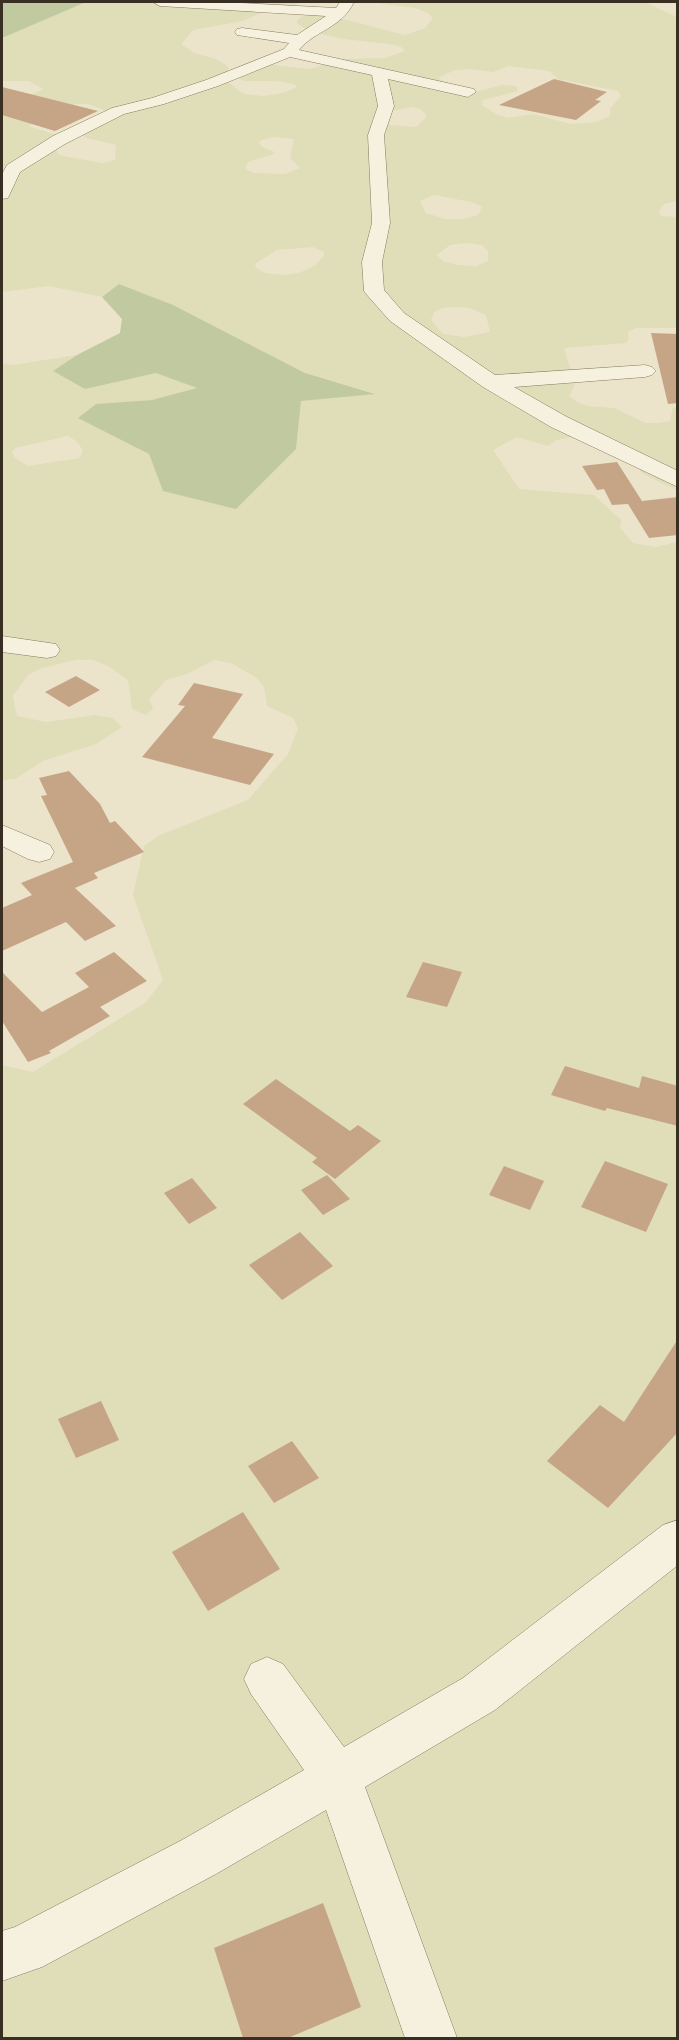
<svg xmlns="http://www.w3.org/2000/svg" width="679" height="2040" font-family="'IBM Plex Serif',serif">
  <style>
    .farmland { fill: #e0ddb9; fill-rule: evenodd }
    .green { fill: #c0c99f }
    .building { fill: #c5a585 }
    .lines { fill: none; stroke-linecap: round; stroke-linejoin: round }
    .street-casing { stroke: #867860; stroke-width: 1 }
    .street { fill: #f6f1de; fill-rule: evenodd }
  </style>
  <rect width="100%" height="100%" fill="#ebe4cb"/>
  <path class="farmland" d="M86 2H301L292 6 271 8 243 21 198 29 192 31 181 44 194 53 216 59 226 65 229 68 224 78 239 91 245 94 264 96 283 93 297 87 294 84 276 81H243L233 75 265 64 310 69 345 59 385 58 405 51 401 47 390 44 344 39 308 31 297 23V20L303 16 320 13 405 35 425 28 433 18 428 13 415 8 367 2H645L677 17V201L664 204 658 213 662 216 677 217V328H636L628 332 629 338 626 343 564 348 575 384 569 396 577 402 588 406 614 408 646 423H659L670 421 673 407 677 408V490L643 474 613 440 584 435 556 440 548 446 517 437 493 450 519 489 594 495 621 520 620 528 633 543 656 547 677 542V2038H2V1065L33 1072 145 1003 163 980 133 895 144 846 158 836 248 800 288 754 298 728 293 718 267 706 264 687 257 678 231 663 214 660 187 674 166 680 149 699 153 709 146 715 132 709 128 680 108 666 93 660H76L42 668 28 675 13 696 17 716 46 722 95 715 113 718 122 727 96 744 43 761 15 779 2 780V364L12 365 77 355 53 371 85 388 156 373 199 388 152 400 96 404 79 418 149 454 163 491 296 449 301 401 373 393 305 373 173 305 119 284 102 297 49 286 2 292V109L43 89 29 81H2V38ZM508 66 549 71 558 79 618 91 621 96 610 109V116L597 122 571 124 533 114 508 118 496 114 482 105 483 100 518 91 516 86 502 85 471 93 458 91 438 78 455 70 468 69 493 72ZM75 104H88L106 111 79 134 87 138 116 145 115 160 102 163 63 156 58 154 56 149 63 137 28 126ZM411 107 420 109 425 113 426 118 416 127 389 125 392 111ZM274 137 294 139 290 158 300 168 285 174 254 173 245 168 248 162 274 154 273 151 262 147 259 143 261 140ZM434 195 471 202 482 207 478 215 463 219H445L426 213 420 201ZM466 243 482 245 488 251V261L476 266 458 265 443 261 437 255 450 245ZM313 247 324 252V255L316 265 299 273 283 275 265 273 255 267 256 263 277 250ZM456 307 469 308 486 315 490 332 464 337 443 334 431 320 434 312 443 308ZM68 436 76 441 83 450 80 458 28 466 15 458 12 452 15 448Z"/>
  <path class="green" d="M2 2H86L2 38Z
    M119 284 173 305 305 373 375 394 301 401 296 449 236 509 163 491 149 454 78 418 96 404 152 400 197 388 156 373 85 389 53 371 77 355 120 333 122 319 102 297Z"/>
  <path class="building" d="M554 79 607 92 595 100 601 101 576 120 499 105Z
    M2 87 98 111 55 131 2 115Z
    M651 333 678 334V403L668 404Z
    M617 462 642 501 678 497V535L649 538 628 504 612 505 604 489 597 490 582 466Z
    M76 676 100 690 69 707 45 692Z
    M194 683 243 694 212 738 274 754 250 785 142 757 185 706 178 705Z
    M69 771 100 804 110 823 115 821 144 852 94 873 98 878 75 888 116 926 85 941 66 922 2 951V908L32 895 21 883 73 862 41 796 47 795 39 778Z
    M114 952 147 981 100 1007 110 1016 49 1051 51 1053 28 1062 2 1021V972L42 1012 89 987 75 973Z
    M423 962 462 972 447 1007 406 997Z
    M565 1066 639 1088 642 1076 678 1086V1126L607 1108 605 1111 551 1095Z
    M276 1079 350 1131 358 1125 381 1141 335 1179 312 1162 317 1158 243 1104Z
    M605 1161 668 1184 646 1232 581 1207Z
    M504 1166 544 1181 530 1210 489 1195Z
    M327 1175 350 1199 323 1215 301 1190Z
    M192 1178 217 1208 189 1224 164 1193Z
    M300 1232 333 1266 282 1300 249 1265Z
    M678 1339V1432L608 1508 547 1461 600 1405 624 1422Z
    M101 1401 119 1440 76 1458 58 1419Z
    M292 1441 319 1478 274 1503 248 1466Z
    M243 1512 280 1569 208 1611 172 1552Z
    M323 1903 361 2007 288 2038H243L214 1948Z"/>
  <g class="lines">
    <g class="street-casing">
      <path id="street" d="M153 2H222L336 8 340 2H354C341 29 315 30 299 50L474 89 476 92 468 97 388 79 394 106 384 135 390 223 382 262 384 290 404 313 495 375 645 365 652 367 656 371 652 375 645 377 514 387 567 417 678 471V487L551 427 483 387 390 321 367 295 364 291 362 262 372 223 368 135 378 106 372 75 290 57 218 86 164 104 124 114 65 144 20 172 8 198 2 199V174L7 165 53 136 112 108 152 98 206 80 284 49 289 43 237 35 235 32 237 29 242 28 297 35 326 16 160 6Z
        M2 636 56 644 60 650 56 656 47 658 2 652Z
        M2 825 50 845 54 852 50 859 39 862 28 859 2 846Z
        M678 1520V1565L495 1710 365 1787 457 2038H405L326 1810 216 1874 42 1967 2 1981V1931L15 1927 182 1840 304 1770 251 1694 244 1679 251 1664 267 1657 283 1664 344 1747 463 1678 663 1525Z"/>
    </g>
    <use href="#street" class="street"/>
  </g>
  <rect width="679" height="2040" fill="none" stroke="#382f22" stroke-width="6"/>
</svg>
